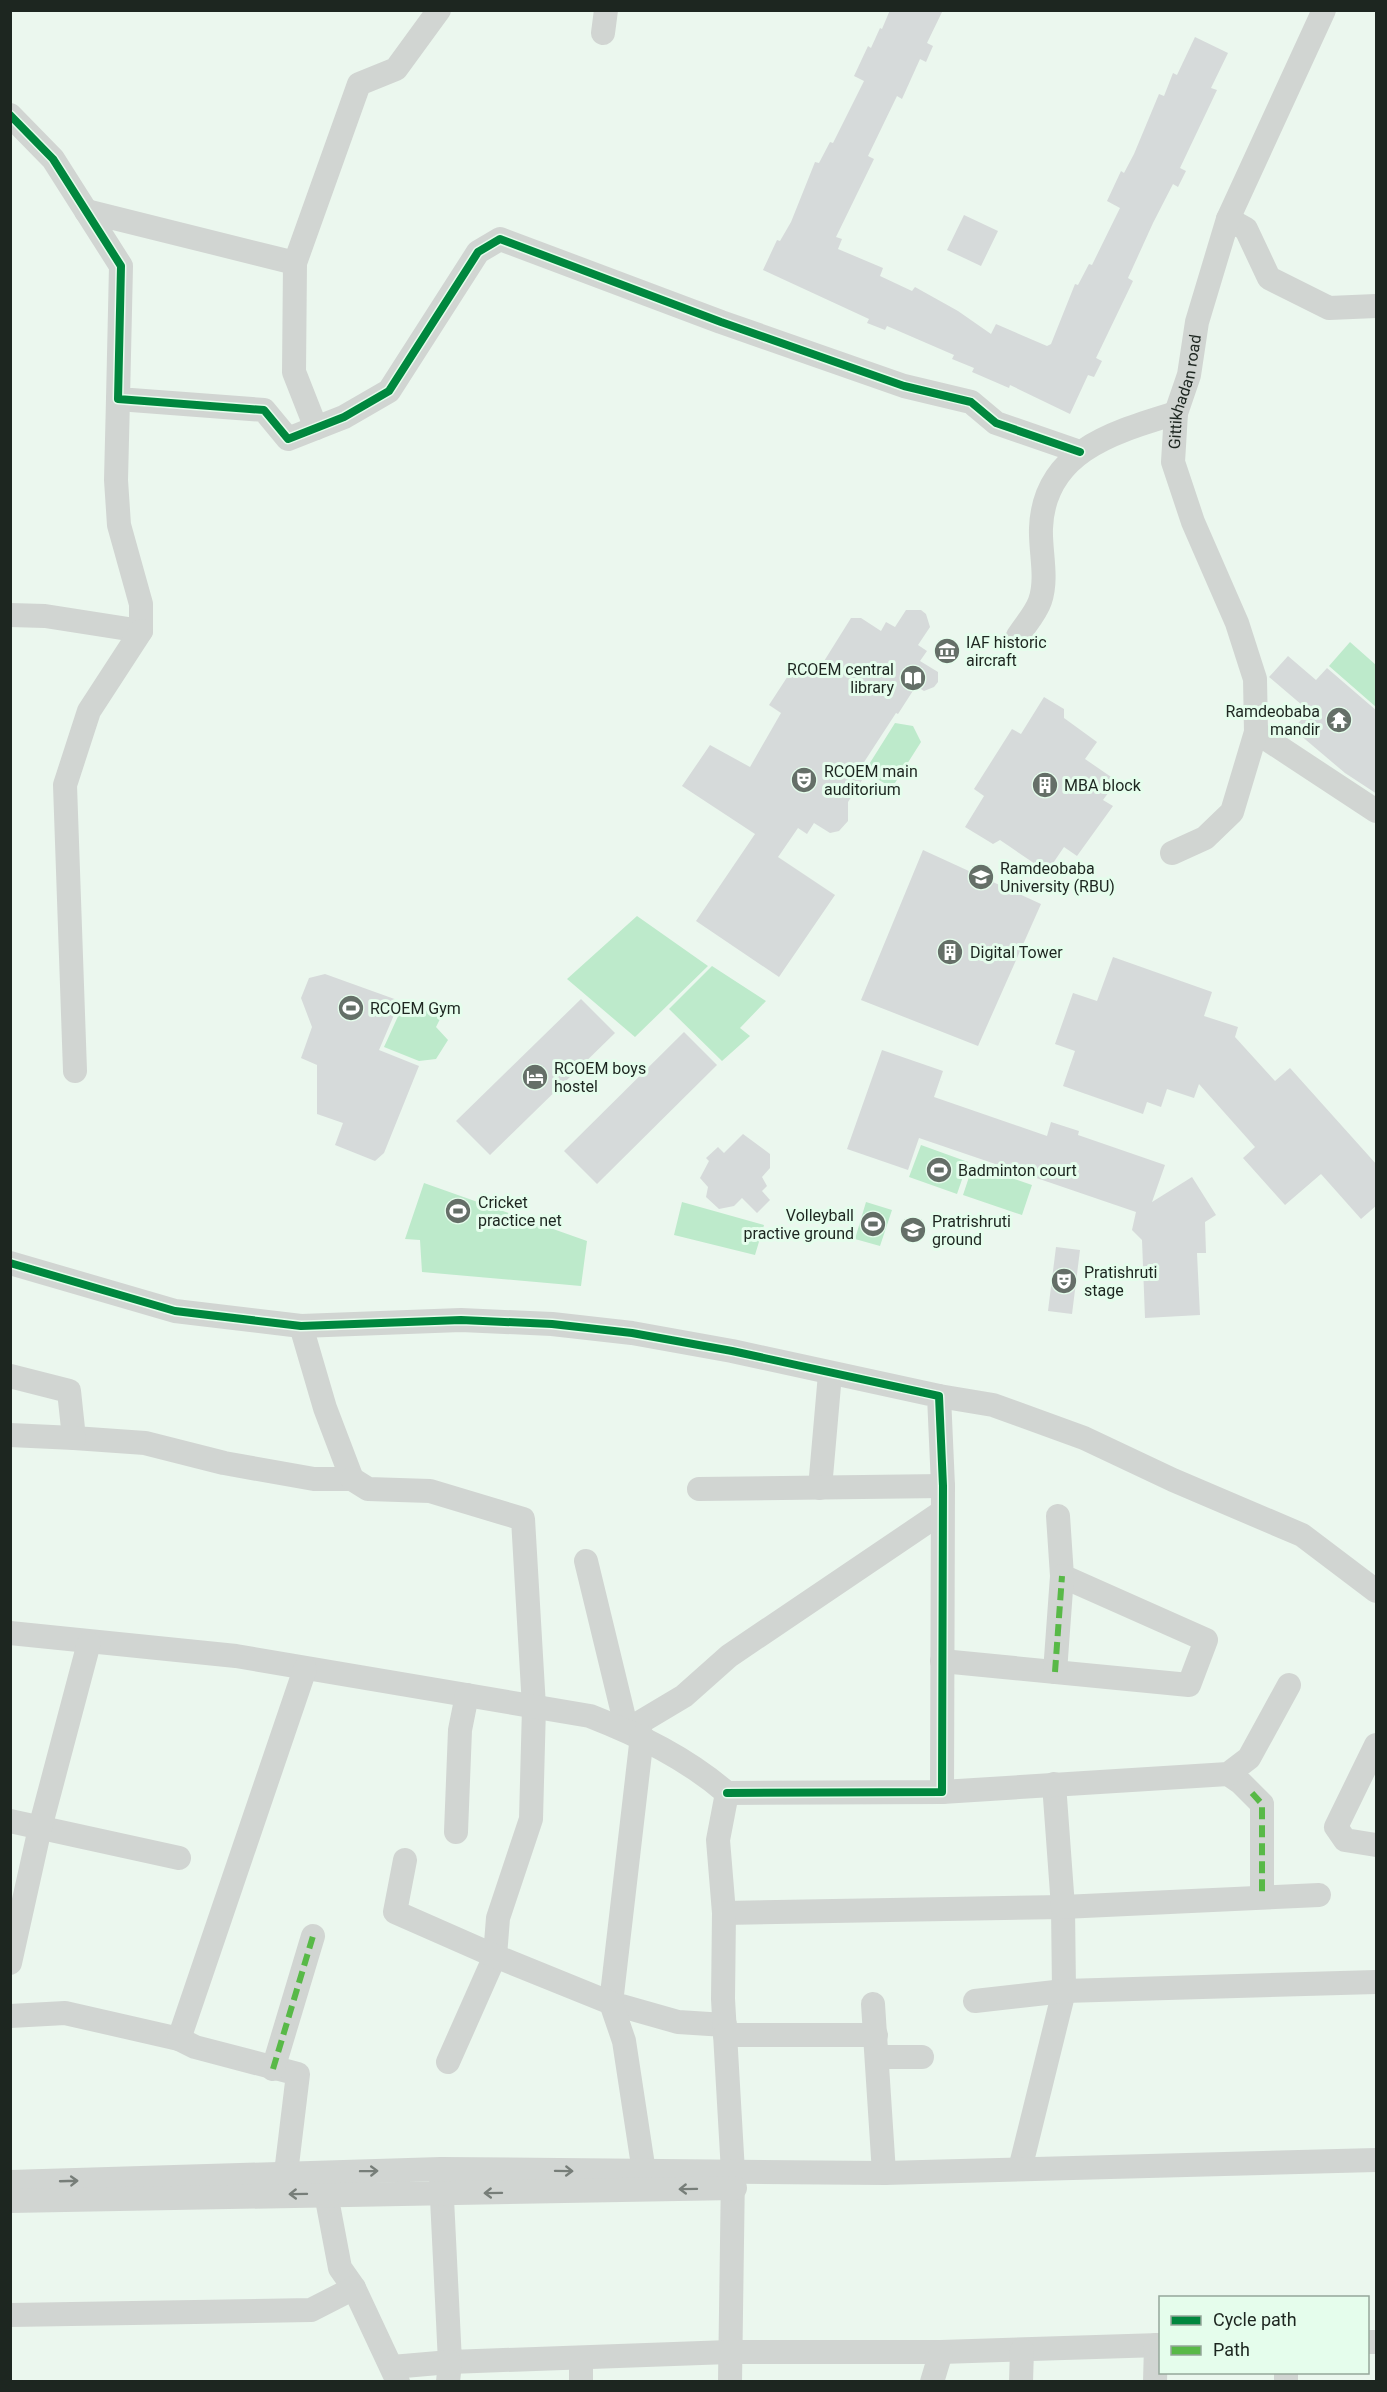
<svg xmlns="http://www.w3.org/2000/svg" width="1387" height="2392" font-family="Roboto,sans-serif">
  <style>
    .green { fill: #bdeacb }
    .building { fill: #d6dada }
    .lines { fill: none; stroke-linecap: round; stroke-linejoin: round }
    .minor { stroke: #d1d5d2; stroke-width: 24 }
    .quiet { stroke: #58b947; stroke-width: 6; stroke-dasharray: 12 6; stroke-linecap: butt }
    .cycleway-casing { stroke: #e5fdec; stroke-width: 11 }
    .cycleway { stroke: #00873e; stroke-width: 8 }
    .oneway { stroke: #777e79 }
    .labels { text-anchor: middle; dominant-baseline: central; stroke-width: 6; stroke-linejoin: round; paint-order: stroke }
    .street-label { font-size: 16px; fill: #1d2620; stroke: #e5fdec }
    .poi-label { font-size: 16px; fill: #1d2620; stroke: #e5fdec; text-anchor: start }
  </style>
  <rect width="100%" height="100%" fill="#ebf7ee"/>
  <path class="green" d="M1350 642 1376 665V707L1329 666Z
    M895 723 913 726 921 742 895 783 886 784 870 775 868 766Z
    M637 916 708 966 635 1037 567 979Z
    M712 966 766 1001 740 1028 750 1036 722 1061 669 1009Z
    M405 1001 441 1017 436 1027 448 1040 436 1059 419 1061 384 1047Z
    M921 1145 968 1162 957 1194 909 1177Z
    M973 1165 1032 1185 1022 1215 963 1195Z
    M424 1183 587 1241 581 1286 422 1272 420 1240 405 1239Z
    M682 1202 764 1225 755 1255 674 1235Z
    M866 1202 892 1210 880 1246 855 1239Z"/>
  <path class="building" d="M890 10H943L927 43 933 46 926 62 920 59 902 99 897 96 868 156 874 159 836 237 842 239 838 249 883 268 880 276 912 291 915 287 958 311 991 334 996 324 1047 346 1051 344 1075 284 1078 285 1089 264 1092 265 1120 208 1107 201 1121 171 1124 173 1134 154 1159 94 1164 96 1173 73 1177 75 1195 37 1228 53 1211 88 1217 90 1180 168 1186 171 1178 187 1173 184 1153 223 1128 278 1133 281 1096 358 1102 361 1094 377 1088 375 1070 414 1010 385 1009 388 972 372 974 368 952 359 954 355 887 326 885 330 867 323 869 319 763 270 777 240 780 241 791 222 815 162 819 163 830 142 833 143 864 81 854 76 868 46 871 48 880 28 882 29Z
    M964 215 998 231 981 266 947 250Z
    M906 610H921L926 614 930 627 918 645 927 651 920 661 938 672V682L934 687 924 691 916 686 898 714 896 713 855 776 862 780 848 802V821L839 831 830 833 814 823 807 834 798 828 778 857 835 895 779 977 696 921 755 834 682 786 710 745 750 767 781 713 769 705 797 662 816 674 851 618H861L881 631 886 622 895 627Z
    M1288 656 1316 680 1327 668 1377 711V794L1345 773 1293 729 1309 711 1269 677Z
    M1044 697 1064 709V718L1097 742 1085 759 1117 781 1103 800 1113 806 1077 856 1064 847 1047 872 1000 840 993 844 965 827 984 796 974 789 1012 729 1021 734Z
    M923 850 1041 904 978 1046 861 1000Z
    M1113 957 1212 992 1204 1016 1238 1027 1235 1037 1275 1081 1290 1068 1377 1165V1205L1361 1219 1321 1174 1285 1205 1243 1158 1255 1147 1199 1084 1194 1098 1167 1089 1161 1107 1147 1102 1143 1114 1063 1086 1075 1051 1055 1044 1073 993 1097 1001Z
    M325 974 400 1001 379 1050 419 1066 384 1153 375 1161 335 1145 343 1123 317 1114V1065L301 1058 312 1027 301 998 309 978Z
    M581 999 615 1033 490 1155 456 1121Z
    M684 1032 717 1065 597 1184 564 1151Z
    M882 1050 943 1071 934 1097 1047 1136 1051 1122 1079 1131 1078 1135 1165 1165 1152 1202 1192 1177 1216 1215 1205 1222 1206 1253H1197L1200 1315 1145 1318 1142 1240 1132 1230 1136 1212 919 1138 908 1170 847 1149Z
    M743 1134 770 1154V1168L762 1177 767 1186 762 1191 770 1200 757 1213 742 1198 734 1206 719 1209 706 1197 708 1187 700 1178 709 1161 706 1158 718 1147 724 1153Z
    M1056 1247 1080 1250 1072 1314 1048 1311Z"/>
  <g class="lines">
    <g class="minor">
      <path d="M603 33 606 10"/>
      <path d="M10 115 53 159 121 266 118 399 264 410 288 439 344 417 389 391 478 252 500 239 721 322 904 386 971 402 996 423 1080 452"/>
      <path d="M86 211 295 263"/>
      <path d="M1228 219 1246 229 1269 278 1329 308 1376 306"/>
      <path d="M316 428 294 372 295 263 359 84 396 69 439 10"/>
      <path d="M10 615 45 616 141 631V604L119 525 116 480 118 399"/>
      <path d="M1018 636C1025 625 1036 613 1040 601 1048 578 1040 551 1041 528 1044 451 1114 432 1176 413"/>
      <path d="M1256 732 1376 811"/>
      <path id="s1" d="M1172 853 1205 838 1232 812 1256 732 1255 679 1237 623 1193 522 1173 462 1176 413 1189 375 1197 322 1228 219 1324 10"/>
      <path d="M75 1071 65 785 89 711 141 631"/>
      <path d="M10 1263 175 1311 301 1326 461 1320 552 1324 632 1333 732 1351 939 1396 943 1486 942 1792 727 1793"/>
      <path d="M10 1376 69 1391 74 1438 145 1443 224 1463 314 1479H352L325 1408 301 1326"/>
      <path d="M939 1396 993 1405 1084 1438 1173 1480 1302 1535 1376 1591"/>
      <path d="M10 1435 74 1438"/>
      <path d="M352 1479 368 1489 430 1491 523 1519 534 1707 531 1819 498 1918 495 1956 448 2062"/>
      <path d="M820 1488 830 1374"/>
      <path d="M699 1489 943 1486"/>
      <path d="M586 1561 627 1730 684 1696 729 1656 942 1512"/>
      <path d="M10 1633 236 1656 590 1716C641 1736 686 1758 727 1793L718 1840 724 1913 1063 1907 1064 1991 1020 2169"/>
      <path d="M942 1661 1189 1685 1206 1640 1062 1576 1058 1516"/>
      <path d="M1055 1672 1062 1576"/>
      <path d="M642 1736 611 2003 678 2022 725 2025"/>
      <path d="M1376 1745 1336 1827 1345 1840 1376 1845"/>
      <path d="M1228 1774 1241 1783 1262 1804V1897"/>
      <path d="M1054 1784 1063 1907 1319 1895"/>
      <path d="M942 1792 1228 1774 1249 1758 1289 1685"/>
      <path d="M10 1821 179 1858"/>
      <path d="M456 1832 460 1730 467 1695"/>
      <path d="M405 1860 395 1912 495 1956 611 2003 624 2041 644 2172"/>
      <path d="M724 1913 723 1999 733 2172 730 2382"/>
      <path d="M10 1963 40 1828 89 1643"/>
      <path d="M975 2001 1064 1991 1376 1982"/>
      <path d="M873 2004 884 2173"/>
      <path d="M10 2016 65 2013 179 2039 305 1669"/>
      <path d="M725 2035H876"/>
      <path d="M179 2039 195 2047 298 2074 286 2173"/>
      <path d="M877 2057H922"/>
      <path d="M273 2069 313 1936"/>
      <path d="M323 2178 340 2268 354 2288 398 2382"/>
      <path d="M441 2178 450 2362 729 2352H941L1160 2345"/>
      <path d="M10 2182 441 2169 884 2173 1376 2160"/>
      <path d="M10 2201 735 2188"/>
      <path d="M10 2315 311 2310 354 2288"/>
      <path d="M1368 2342H1376"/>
      <path d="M392 2367 450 2362 448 2382"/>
      <path d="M1286 2372V2382"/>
      <path d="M581 2382V2358"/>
      <path d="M932 2382 941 2352"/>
      <path d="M1021 2382 1022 2350"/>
      <path d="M1155 2382 1156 2345"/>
    </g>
    <path class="quiet" d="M1055 1672 1062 1576
      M1252 1793 1262 1804V1897
      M273 2069 313 1936"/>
    <g class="cycleway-casing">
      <path id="cycleway" d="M10 115 53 159 121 266 118 399 264 410 288 439 344 417 389 391 478 252 500 239 721 322 904 386 971 402 996 423 1080 452
        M10 1263 175 1311 301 1326 461 1320 552 1324 632 1333 732 1351 939 1396 943 1486 942 1792 727 1793"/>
    </g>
    <use href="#cycleway" class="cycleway"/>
  </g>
  <defs><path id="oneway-shaft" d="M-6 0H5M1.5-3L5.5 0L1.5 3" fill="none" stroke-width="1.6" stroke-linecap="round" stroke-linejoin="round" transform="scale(1.5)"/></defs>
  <g class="oneway">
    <use href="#oneway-shaft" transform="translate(369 2171) rotate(-1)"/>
    <use href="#oneway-shaft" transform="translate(564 2171) rotate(1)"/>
    <use href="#oneway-shaft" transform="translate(69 2181) rotate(-2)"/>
    <use href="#oneway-shaft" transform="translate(688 2189) rotate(179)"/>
    <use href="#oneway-shaft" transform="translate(493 2193) rotate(179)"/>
    <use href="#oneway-shaft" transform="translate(298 2194) rotate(179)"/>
  </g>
  <defs>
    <g id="museum-disc" transform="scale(1.35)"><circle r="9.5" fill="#656f68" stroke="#e5fdec"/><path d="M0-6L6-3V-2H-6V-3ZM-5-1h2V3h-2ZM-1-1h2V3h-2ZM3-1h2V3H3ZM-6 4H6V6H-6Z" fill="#fff"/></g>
    <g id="library-disc" transform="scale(1.35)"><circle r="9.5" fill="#656f68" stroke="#e5fdec"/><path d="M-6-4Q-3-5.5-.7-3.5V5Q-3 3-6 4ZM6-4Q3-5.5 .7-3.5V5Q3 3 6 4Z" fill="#fff"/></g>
    <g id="temple-disc" transform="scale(1.35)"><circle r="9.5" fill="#656f68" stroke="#e5fdec"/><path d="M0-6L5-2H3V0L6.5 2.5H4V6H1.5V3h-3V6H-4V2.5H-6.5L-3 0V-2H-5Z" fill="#fff"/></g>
    <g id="theatre-disc" transform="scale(1.35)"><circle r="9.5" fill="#656f68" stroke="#e5fdec"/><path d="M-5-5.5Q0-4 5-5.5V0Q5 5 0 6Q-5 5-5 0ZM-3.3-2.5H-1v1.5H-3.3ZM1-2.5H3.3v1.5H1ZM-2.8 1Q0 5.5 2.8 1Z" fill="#fff"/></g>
    <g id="building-disc" transform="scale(1.35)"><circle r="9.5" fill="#656f68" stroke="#e5fdec"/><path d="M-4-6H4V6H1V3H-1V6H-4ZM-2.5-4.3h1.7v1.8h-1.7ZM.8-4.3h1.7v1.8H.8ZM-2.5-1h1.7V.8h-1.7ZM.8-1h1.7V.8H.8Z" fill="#fff"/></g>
    <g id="university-disc" transform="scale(1.35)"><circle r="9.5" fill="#656f68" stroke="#e5fdec"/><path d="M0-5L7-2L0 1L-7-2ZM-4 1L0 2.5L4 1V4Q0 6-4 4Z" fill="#fff"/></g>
    <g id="stadium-disc" transform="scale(1.35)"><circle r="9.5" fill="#656f68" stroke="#e5fdec"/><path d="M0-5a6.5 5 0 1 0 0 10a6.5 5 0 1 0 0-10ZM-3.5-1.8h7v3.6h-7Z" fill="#fff"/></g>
    <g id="hotel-disc" transform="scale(1.35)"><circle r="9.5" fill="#656f68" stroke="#e5fdec"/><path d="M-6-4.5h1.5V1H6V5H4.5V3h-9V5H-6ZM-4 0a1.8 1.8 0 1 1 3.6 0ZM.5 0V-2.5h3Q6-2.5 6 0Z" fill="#fff"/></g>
  </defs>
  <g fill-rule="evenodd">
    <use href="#museum-disc" x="947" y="651"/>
    <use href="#library-disc" x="913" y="678"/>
    <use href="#temple-disc" x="1339" y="720"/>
    <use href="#theatre-disc" x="804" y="780"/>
    <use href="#building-disc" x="1045" y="785"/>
    <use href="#university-disc" x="981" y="877"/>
    <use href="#building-disc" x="950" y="952"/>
    <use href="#stadium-disc" x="351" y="1008"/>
    <use href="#hotel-disc" x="535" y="1077"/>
    <use href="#stadium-disc" x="939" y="1170"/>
    <use href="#stadium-disc" x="458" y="1211"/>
    <use href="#stadium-disc" x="873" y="1224"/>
    <use href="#university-disc" x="913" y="1230"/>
    <use href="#theatre-disc" x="1064" y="1281"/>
  </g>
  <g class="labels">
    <g class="street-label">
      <text stroke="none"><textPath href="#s1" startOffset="514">Gittikhadan road</textPath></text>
    </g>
    <g class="poi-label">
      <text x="966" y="642">IAF historic<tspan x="966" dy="18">aircraft</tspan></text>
      <text x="894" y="669" text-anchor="end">RCOEM central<tspan x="894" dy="18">library</tspan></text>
      <text x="1320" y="711" text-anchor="end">Ramdeobaba<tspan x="1320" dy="18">mandir</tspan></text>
      <text x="824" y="771">RCOEM main<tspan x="824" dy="18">auditorium</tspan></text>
      <text x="1064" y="785">MBA block</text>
      <text x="1000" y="868">Ramdeobaba<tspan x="1000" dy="18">University (RBU)</tspan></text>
      <text x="970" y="952">Digital Tower</text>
      <text x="370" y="1008">RCOEM Gym</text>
      <text x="554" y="1068">RCOEM boys<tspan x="554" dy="18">hostel</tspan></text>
      <text x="958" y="1170">Badminton court</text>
      <text x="478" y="1202">Cricket<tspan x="478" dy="18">practice net</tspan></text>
      <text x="854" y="1215" text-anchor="end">Volleyball<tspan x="854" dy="18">practive ground</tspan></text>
      <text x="932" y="1221">Pratrishruti<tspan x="932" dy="18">ground</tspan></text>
      <text x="1084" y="1272">Pratishruti<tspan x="1084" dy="18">stage</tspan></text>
    </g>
  </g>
  <rect width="1387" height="2392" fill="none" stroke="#1d2620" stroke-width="24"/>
  <rect x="1159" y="2296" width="210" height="78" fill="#e5fdec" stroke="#95a79a" stroke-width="1.5"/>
  <rect x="1171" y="2316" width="30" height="9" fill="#00873e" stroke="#95a79a" stroke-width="1.5"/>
  <text x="1213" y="2326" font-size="18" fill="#1d2620">Cycle path</text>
  <rect x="1171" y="2346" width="30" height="9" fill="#58b947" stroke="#95a79a" stroke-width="1.5"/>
  <text x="1213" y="2356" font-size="18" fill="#1d2620">Path</text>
</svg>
